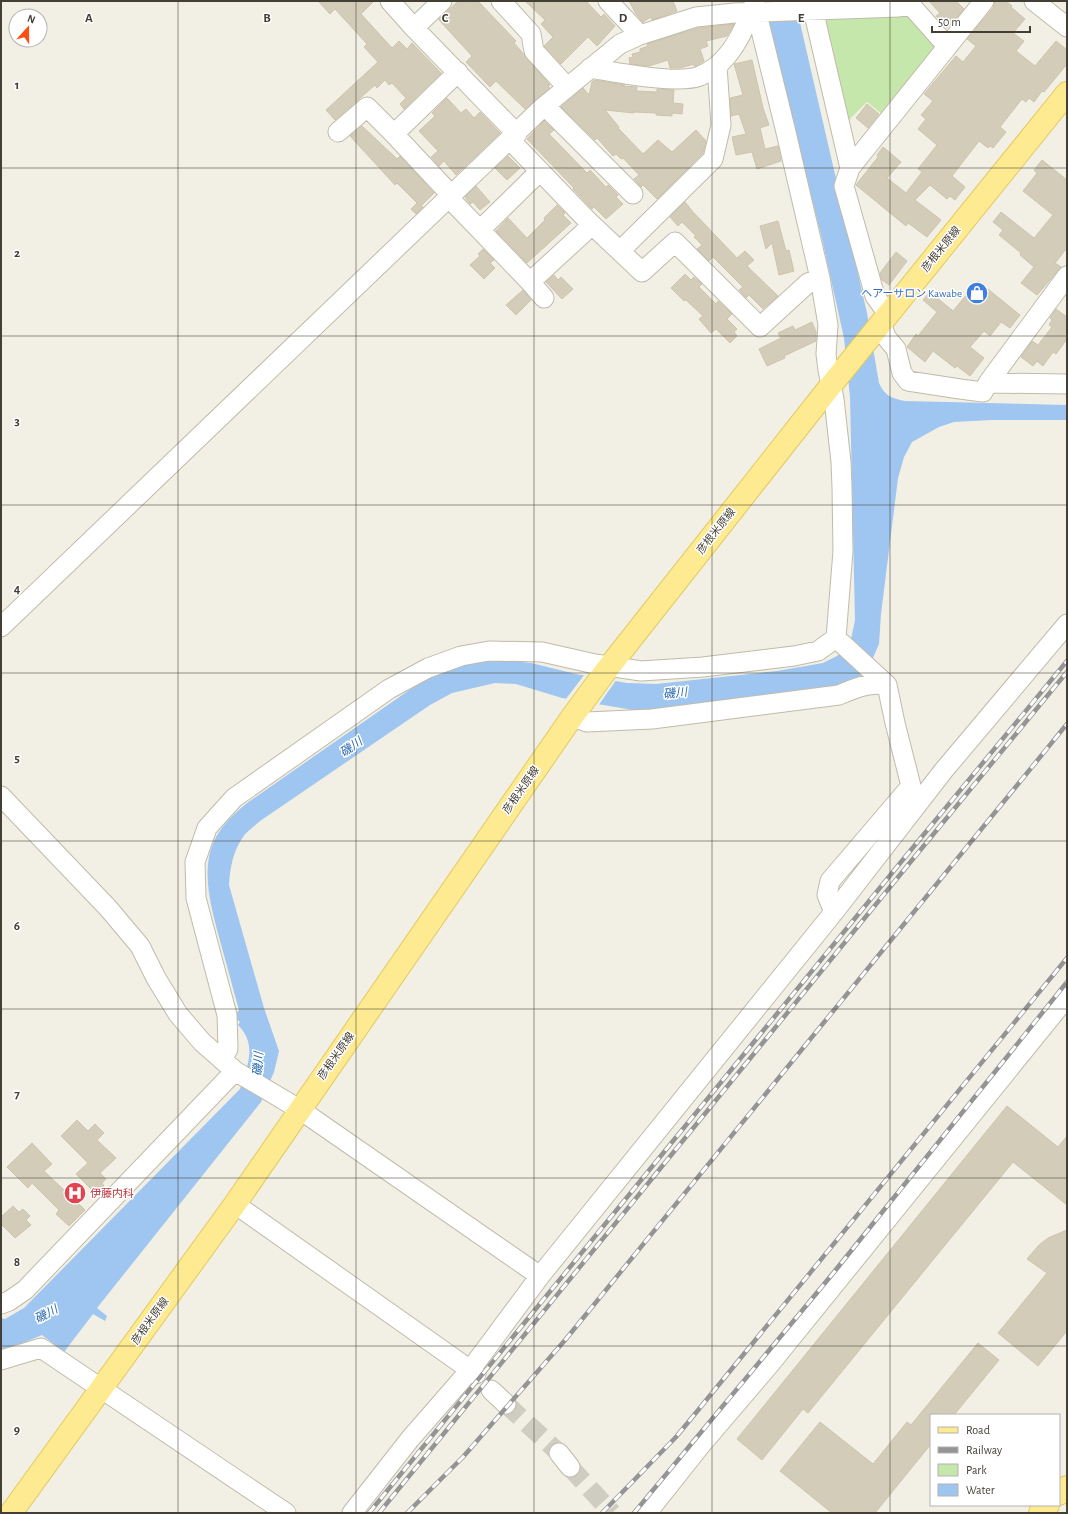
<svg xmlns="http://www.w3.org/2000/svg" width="1068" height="1514" font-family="'Alegreya Sans','Noto Sans JP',sans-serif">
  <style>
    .green { fill: #c6e7ac }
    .water { fill: #9fc6f0 }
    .pier { fill: #f2efe4 }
    .building { fill: #d3ccb9; stroke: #cec4ac }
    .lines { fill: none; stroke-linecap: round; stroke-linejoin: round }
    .minor-tunnel { stroke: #cfccc1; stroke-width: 19; stroke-dasharray: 19 10; stroke-linecap: butt }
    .minor-casing { stroke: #c0bba9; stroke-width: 21 }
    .major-casing { stroke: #e3ca60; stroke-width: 24 }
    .minor { stroke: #fff; stroke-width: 19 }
    .major { stroke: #feea90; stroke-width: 22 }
    .rail-casing { stroke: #949494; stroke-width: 4.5 }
    .rail { stroke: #fff; stroke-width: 3; stroke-dasharray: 9; stroke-linecap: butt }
    .grid { fill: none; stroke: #443f34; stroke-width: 1; stroke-opacity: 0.55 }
    .labels { text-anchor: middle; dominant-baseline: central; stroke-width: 3; stroke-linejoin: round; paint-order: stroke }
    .street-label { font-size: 11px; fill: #443f34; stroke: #fff }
    .shop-label { font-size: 11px; fill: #366cbe; stroke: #fff; text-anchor: end }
    .health-label { font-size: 11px; fill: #be3a42; stroke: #fff; text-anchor: start }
    .water-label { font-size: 12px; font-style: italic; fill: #2d6baf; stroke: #fff }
    .grid-label { font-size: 13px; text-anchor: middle; font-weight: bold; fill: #443f34; stroke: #fff; stroke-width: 3; stroke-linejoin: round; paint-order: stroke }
  </style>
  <rect width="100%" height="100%" fill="#f2efe4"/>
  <path class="green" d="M904 11 938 45 886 117 867 102 845 124 821 16Z"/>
  <path class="water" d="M764 1H795L867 313 879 383C885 396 891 398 905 401L1067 405V420H991L954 422 939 427 912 442 904 457 898 478 881 614 879 644 872 660 864 674 845 683 820 690 672 708 639 711 562 698 516 684 495 683 452 693 430 705 260 821C255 826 247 831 243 837 233 851 230 868 229 885L264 1008 279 1051 274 1072 261 1102 97 1308 107 1316 105 1321 93 1314 64 1352 42 1335 1 1352V1318L5 1319 24 1308 240 1089C247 1067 258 1045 238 1025L240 1022 234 1017 239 1010C233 989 228 969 222 948 213 913 198 871 216 837 224 823 235 813 247 803L418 684 445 670 475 661 504 660 531 663 576 674 627 683 656 684 777 671 823 663 837 656 850 644 855 620 850 397 844 338 822 239 785 92Z"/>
  <path class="pier" d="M585 674 617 679 598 706 565 700Z"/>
  <path class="building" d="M318 1H374L361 14 392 48 399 41 407 49 412 43 441 73 404 109 400 104 406 98 392 83 389 85 385 80 377 88 375 85 335 120 326 110 378 62 364 47 367 44 335 9 330 14Z
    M458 1H478L516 41 514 43 550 85 548 86 550 88 525 109 496 81 490 87 466 62 472 56 439 20V19Z
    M525 1H586L601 17 604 14 615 26 597 46 588 37 561 64 544 46 553 37 541 24 545 20Z
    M629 1H673L677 11 652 20 651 17 643 22 636 14Z
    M929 1H956L964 9 947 28 936 16 940 13Z
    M995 1H1006L1012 6 1011 7 1025 19 1013 33 1024 41 1016 51 1035 66 1056 41 1067 50V64L1044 92 1042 91 1034 102 1029 98 1026 102 1022 99 1000 127 1006 132 993 148 990 146 988 148 979 141 952 176 965 187 955 200 950 196 947 199 930 185 915 200 941 220 927 237 908 223 906 226 856 185 878 157 877 155 883 147 901 162 887 178 906 193 922 172 918 169 937 145 918 129 926 119 921 115 933 101 924 94 956 56 963 62 976 46 967 39 993 8Z
    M734 24 727 36 706 41 708 46 700 49 704 61 696 66H694V64L680 68H670L668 60 649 66 630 64 629 58 633 57 632 54 640 52V49L648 46 647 44 698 28Z
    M752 60 763 108 769 125 760 128 765 149 778 146 781 161 757 169 752 152 736 155 732 137 746 134 739 114 731 116 730 98 743 95 734 64Z
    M594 80 625 85 621 86 637 87 636 91 657 92V89L674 90 673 103 683 104 682 114 672 113V116L656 115V113L634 112V113L605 110 619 127 618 128 643 154 658 140 672 152 696 130 706 141 703 153 657 199 643 185 641 187 634 179 639 175 623 158 621 159 616 154 613 156 597 138 595 140 561 107 583 88 589 95 592 82Z
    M447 98 461 113 466 109 474 118 480 112 500 133 456 175 444 161 439 166 431 157 438 151 419 131 435 116 432 113Z
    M867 104 879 114 868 128 856 118Z
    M544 121 554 130 549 134 587 173 590 170 606 187 608 185 618 195 616 197 623 204 606 219 594 207 592 209 573 189 574 188 527 139Z
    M362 126 397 159 400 156 434 193 421 206 423 207 416 214 411 209 417 203 397 183 395 185 350 136Z
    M508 156 520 168 507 180 495 168Z
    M1042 160 1067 180V248L1055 263 1061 267 1037 295 1021 283 1034 267 1020 255 1021 253 999 235 1003 230 993 222 1001 212 1034 238 1053 215 1023 191 1037 173 1034 170Z
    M476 186 490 202 480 210 473 202 470 204 465 197Z
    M685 202 693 212 737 258 745 251 754 260 747 266 778 296 763 309 749 295 746 298 739 290 743 287 713 257 709 261 697 249 702 245 694 237 696 236 682 222 678 226 670 217Z
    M557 205 565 213 563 215 571 223 527 263 496 231 508 218 527 238 545 220 544 218Z
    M778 221 786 251 789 250 794 271 779 275 772 243 766 249 760 226Z
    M483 249 494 260 490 263 495 268 484 279 470 265 480 256 478 254Z
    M896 252 907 261 889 285 882 280 880 273Z
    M685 274 691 280 694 277 702 284 699 287 716 304 718 301 732 314 727 319 737 329 734 332 737 336 730 343 716 329 711 333 699 319 703 316 686 300 684 301 671 288Z
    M554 275 558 280 561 277 573 289 562 299 546 282Z
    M978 281 1020 315 1010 328 1001 322 990 336 984 331 970 347 984 358 970 376 957 366 955 368 933 351 925 362 907 347 916 334 918 336 937 312 923 300 930 292 953 311Z
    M523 290 531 300 516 315 506 305Z
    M1056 309 1067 317V339L1056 354 1053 352 1043 366 1037 361 1033 366 1021 357 1032 341 1038 345 1052 327 1049 325 1052 320 1050 318Z
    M812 322 816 332V341L784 356 785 358 767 366 759 349 781 338 778 333 793 326 795 330Z
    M1007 1106 1058 1147 1067 1136V1205L1013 1162 808 1413 803 1409 762 1460 737 1439Z
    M77 1120 88 1131 95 1124 104 1133 97 1140 116 1158 100 1173 106 1179 102 1183 104 1186 96 1194 76 1174 88 1163 61 1136Z
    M32 1143 52 1164 44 1171 85 1210 69 1226 56 1214 59 1210 32 1183 28 1188 7 1167Z
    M13 1206 19 1212 23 1209 30 1216 26 1220 31 1225 15 1238 1 1224V1217Z
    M1067 1230V1331L1038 1366 998 1333 1047 1273 1027 1259 1039 1245 1048 1238Z
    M978 1343 999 1360 954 1415H931V1444L875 1513H832L780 1471 820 1422 873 1464 907 1422 911 1425Z"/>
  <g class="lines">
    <path class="minor-tunnel" d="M506 1404 559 1453
      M570 1467 612 1513"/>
    <g class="minor-casing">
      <path id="minor" d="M390 1 414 28 517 134
        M501 1 531 34 534 51 567 87
        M608 1 640 35
        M811 1 850 168 844 186 875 296 888 314
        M907 1 947 46
        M1034 1 1067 27
        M754 2 785 128 820 278 828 325 826 354 828 370 834 399 841 462 842 487 843 551 836 638 887 685 895 723 911 786 830 881 827 895 834 912
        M414 28 442 1
        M590 68C615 72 678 85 700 76 709 72 719 65 725 58 737 45 744 28 751 13
        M545 106 633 194
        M338 132 367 107 394 134
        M510 140 589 222 642 272 675 242 760 327 808 283 820 278
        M850 168 984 1
        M452 196 394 134 458 72
        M449 198 480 230 540 171
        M480 230 530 282 592 225
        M620 251 713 159 721 125 717 66
        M530 282 544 298
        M881 323 886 337 896 349 902 373 908 381 960 389 983 392 988 383 1067 384
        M988 383 1067 276
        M1 627 541 109 620 44 640 35 696 17 735 13 899 7 909 5
        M572 717 587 722 652 719 839 695C855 688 869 682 887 685
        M1 796 108 908 140 946 156 978 178 1014 202 1042 235 1071 299 1109 540 1276
        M222 1060 228 1049 227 1015 196 898 195 862 207 828 234 798 389 689 428 668 461 656 489 651 542 652 595 664 641 671 703 667 794 656 818 651 836 638
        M235 1204 476 1374
        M1 1304 9 1301 25 1290 235 1071
        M1 1360 41 1348 286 1513
        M491 1390 506 1404
        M559 1453 570 1467
        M352 1513 410 1439 471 1369 540 1276 834 912 944 770 1067 624
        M647 1513 700 1446 770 1364 1067 997"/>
    </g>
    <g class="major-casing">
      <path id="major" d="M1059 1494 1067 1487
        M11 1513 235 1204 572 717 605 672 832 384 1067 93
        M1040 1513 1048 1505"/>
    </g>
    <use href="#minor" class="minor"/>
    <use href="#major" class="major"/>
    <g class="rail-casing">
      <path id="rail" d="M369 1513 901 862 1067 661
        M379 1513 908 865 1067 672
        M407 1513 463 1457 566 1339 1067 724
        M602 1513 676 1437 699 1409 1067 958
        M634 1513 835 1271 1067 982"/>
    </g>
    <use href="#rail" class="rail"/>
  </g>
  <path class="grid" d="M178 1V1513M356 1V1513M534 1V1513M712 1V1513M890 1V1513M1 168H1067M1 336H1067M1 505H1067M1 673H1067M1 841H1067M1 1009H1067M1 1178H1067M1 1346H1067"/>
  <defs>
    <g id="shop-disc" transform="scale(1.15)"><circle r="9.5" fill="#3f7fe0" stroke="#fff"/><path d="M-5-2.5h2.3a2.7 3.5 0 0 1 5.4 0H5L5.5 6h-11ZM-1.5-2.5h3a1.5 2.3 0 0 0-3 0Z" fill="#fff"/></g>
    <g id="hospital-disc" transform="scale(1.15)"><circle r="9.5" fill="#e0444e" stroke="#fff"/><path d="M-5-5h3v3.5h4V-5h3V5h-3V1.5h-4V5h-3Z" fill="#fff"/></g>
  </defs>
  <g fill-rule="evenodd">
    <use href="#shop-disc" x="977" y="293"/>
    <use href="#hospital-disc" x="75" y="1193"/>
  </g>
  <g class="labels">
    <g class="street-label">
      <text transform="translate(941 249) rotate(-51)">彦根米原線</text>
      <text transform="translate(716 531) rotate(-52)">彦根米原線</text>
      <text transform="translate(521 790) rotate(-55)">彦根米原線</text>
      <text transform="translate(336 1056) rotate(-55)">彦根米原線</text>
      <text transform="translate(150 1321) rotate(-54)">彦根米原線</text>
    </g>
    <g class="shop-label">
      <text x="962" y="293">ヘアーサロン Kawabe</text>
    </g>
    <g class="health-label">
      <text x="90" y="1193">伊藤内科</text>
    </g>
    <g class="water-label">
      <text transform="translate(675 693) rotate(-6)">磯川</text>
      <text transform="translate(351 747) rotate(-35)">磯川</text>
      <text transform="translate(258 1064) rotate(-86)">磯川</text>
      <text transform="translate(46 1314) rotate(-28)">磯川</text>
    </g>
  </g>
  <g class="grid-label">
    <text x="89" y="22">A</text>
    <text x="267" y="22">B</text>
    <text x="445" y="22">C</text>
    <text x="623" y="22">D</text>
    <text x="801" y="22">E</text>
    <text x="17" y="89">1</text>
    <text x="17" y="257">2</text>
    <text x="17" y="425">3</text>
    <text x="17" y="593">4</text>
    <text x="17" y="762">5</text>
    <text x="17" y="930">6</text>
    <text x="17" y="1098">7</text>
    <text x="17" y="1266">8</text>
    <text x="17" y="1434">9</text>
  </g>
  <rect width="1068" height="1514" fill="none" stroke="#443f34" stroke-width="4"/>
  <rect x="930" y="1414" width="130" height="92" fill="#ffffff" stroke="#b4b2ae"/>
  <rect x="938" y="1427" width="20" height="6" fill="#feea90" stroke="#b4b2ae"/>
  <text x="966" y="1434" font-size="12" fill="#443f34">Road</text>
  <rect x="938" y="1447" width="20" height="6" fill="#949494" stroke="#b4b2ae"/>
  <text x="966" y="1454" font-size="12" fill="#443f34">Railway</text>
  <rect x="938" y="1464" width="20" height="12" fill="#c6e7ac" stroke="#b4b2ae"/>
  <text x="966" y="1474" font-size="12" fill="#443f34">Park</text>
  <rect x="938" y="1484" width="20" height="12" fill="#9fc6f0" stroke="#b4b2ae"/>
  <text x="966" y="1494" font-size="12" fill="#443f34">Water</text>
  <g transform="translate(28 28) rotate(21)"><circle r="19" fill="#ffffff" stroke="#b4b2ae"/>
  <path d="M0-3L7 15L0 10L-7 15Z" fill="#fa4e12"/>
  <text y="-6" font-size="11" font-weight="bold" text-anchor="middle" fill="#443f34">N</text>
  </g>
  <path d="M932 26v6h98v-6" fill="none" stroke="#443f34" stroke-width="2"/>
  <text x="938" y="26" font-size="12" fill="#443f34" stroke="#ffffff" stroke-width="3" paint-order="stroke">50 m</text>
</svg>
